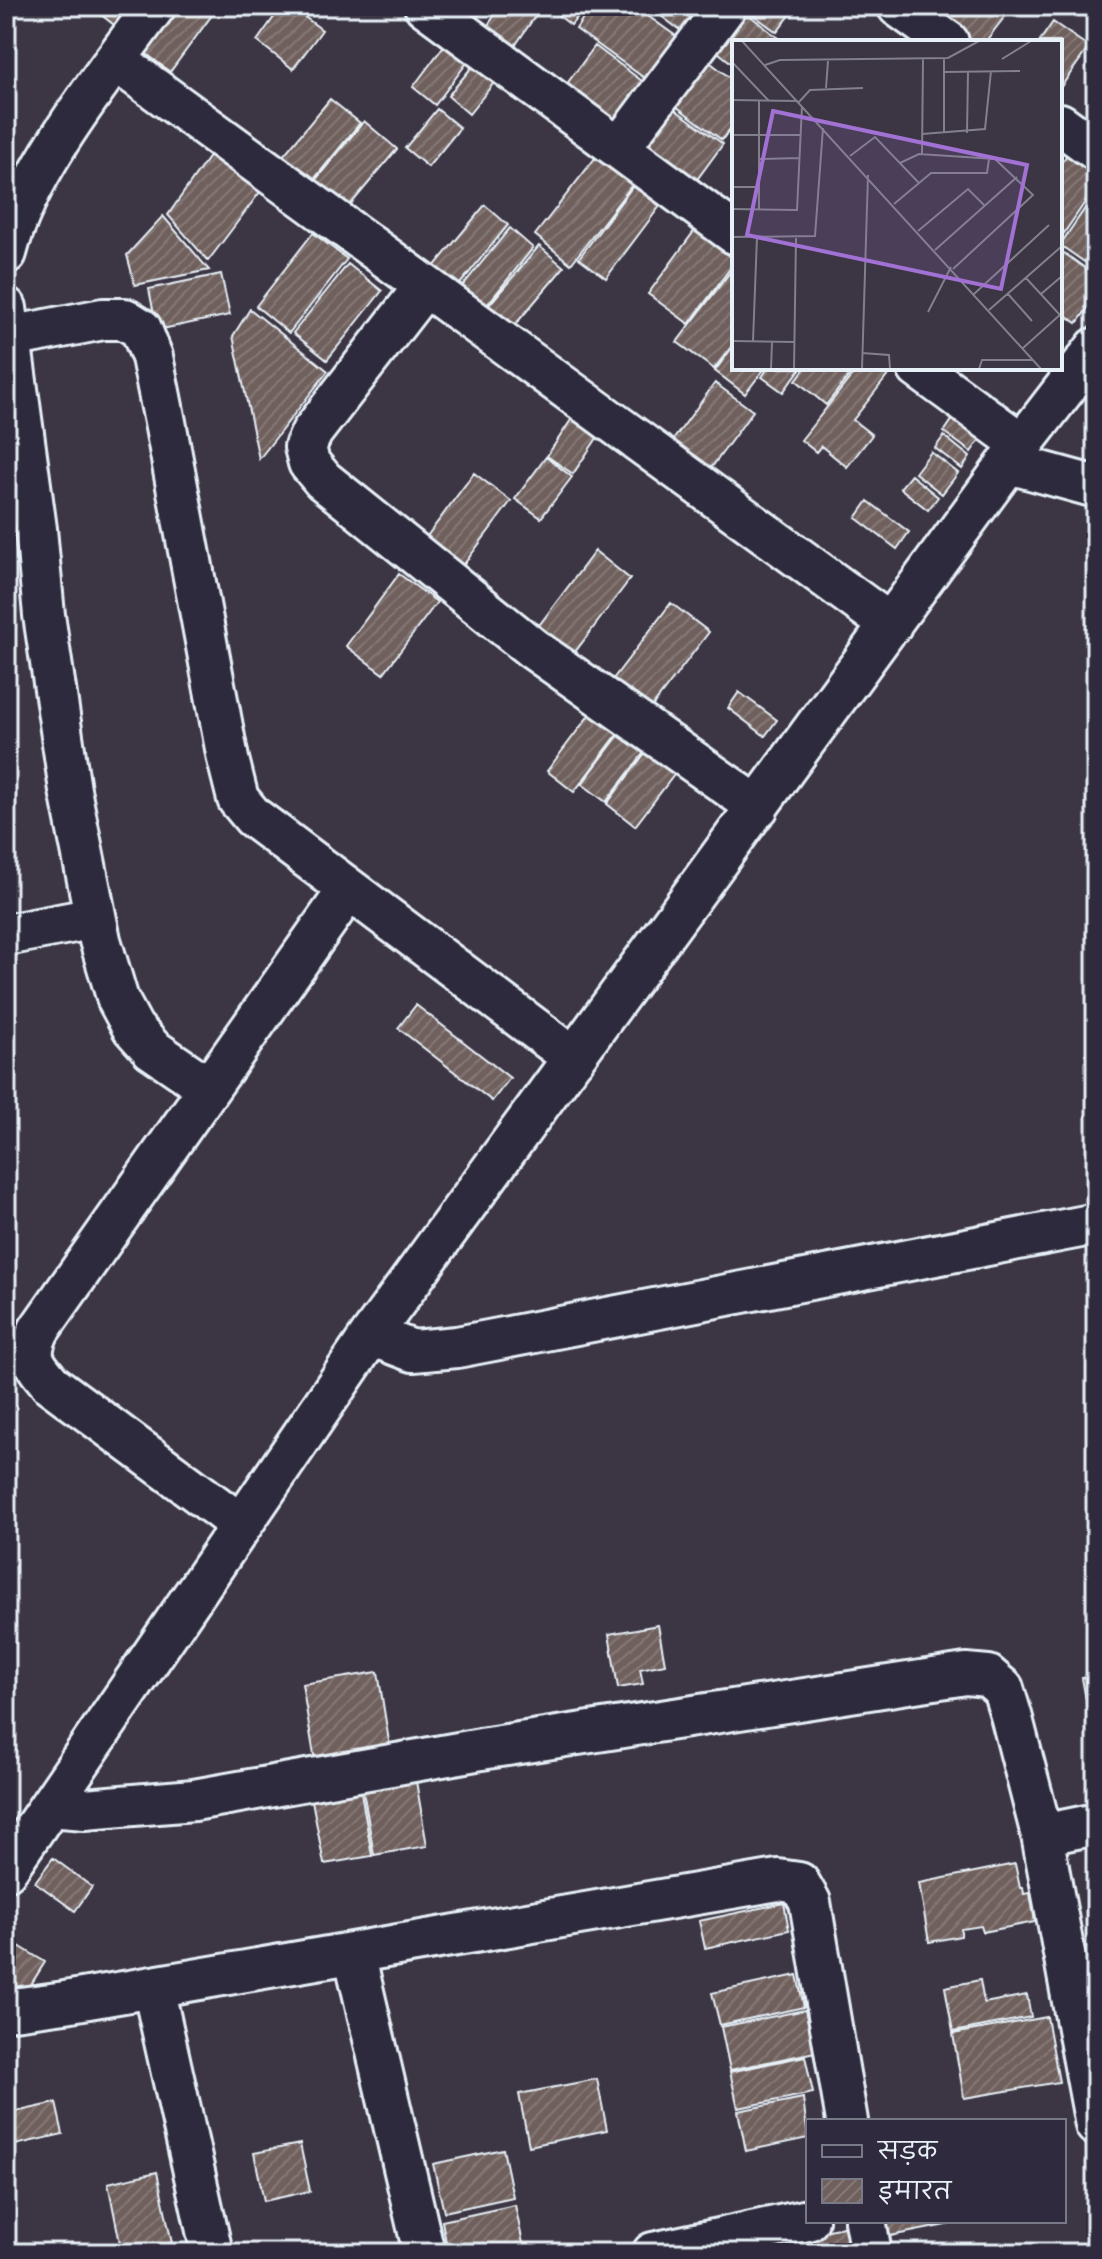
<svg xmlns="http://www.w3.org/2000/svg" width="1102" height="2259" font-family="Mynerve,'Playpen Sans Deva',sans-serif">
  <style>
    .building { fill: url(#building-hatch); stroke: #e8f1f8; stroke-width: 2 }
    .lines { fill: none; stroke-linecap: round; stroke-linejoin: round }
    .minor-casing { stroke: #e8f1f8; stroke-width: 46 }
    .minor { stroke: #2f2a3d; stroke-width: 40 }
    .inset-road { fill: none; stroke: #81808b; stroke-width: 2 }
    .view { fill: #a171d3; fill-opacity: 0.15; stroke: #a171d3; stroke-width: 4 }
    .inset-edge { fill: none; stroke: #e8f1f8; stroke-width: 4 }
  </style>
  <defs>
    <pattern id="building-hatch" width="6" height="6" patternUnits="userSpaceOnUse" patternTransform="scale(2)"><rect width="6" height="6" fill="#6f605d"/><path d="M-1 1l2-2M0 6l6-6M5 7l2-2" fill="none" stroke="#847775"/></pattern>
  </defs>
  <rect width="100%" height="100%" fill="#3c3543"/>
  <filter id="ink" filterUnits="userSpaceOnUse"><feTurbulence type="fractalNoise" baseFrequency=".0125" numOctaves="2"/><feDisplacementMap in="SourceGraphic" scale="16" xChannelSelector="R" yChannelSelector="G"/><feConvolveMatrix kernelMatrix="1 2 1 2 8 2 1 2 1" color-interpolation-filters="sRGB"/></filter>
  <g filter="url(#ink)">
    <path class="building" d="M90 6H135L118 28Z
      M164 6H208L215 11 170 72 135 45Z
      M282 6H290L322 30 293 69 257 41Z
      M452 6H485L469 29Z
      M501 6H542L508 56 480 37Z
      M546 6H586L571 25Z
      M591 6H634L680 39 650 82 576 29Z
      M648 6H717L693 40Z
      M738 6 783 42H734V65L704 41Z
      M741 6H797L777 32Z
      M912 6H953L940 26Z
      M957 6H1013L985 42H963L942 25Z
      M1053 22 1089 47 1060 88V42H1039Z
      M446 43 469 60 435 105 413 87Z
      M595 46 646 84 612 131 560 93Z
      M702 56 734 81V123L722 140 669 101Z
      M476 62 497 79 469 114 448 96Z
      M330 99 360 123 312 182 282 157Z
      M666 103 723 144 687 193 631 153Z
      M437 109 460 128 428 167 405 148Z
      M364 121 397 149 346 210 313 183Z
      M210 155 260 192 208 261 168 215Z
      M1067 155 1096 175V186L1060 239V164Z
      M596 157 632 185 571 264 535 235Z
      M633 186 660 206 606 278 579 258Z
      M1096 192V270L1060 245Z
      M485 205 508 225 456 289 432 269Z
      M163 216 209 270 135 285 127 255Z
      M510 228 533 248 483 310 459 290Z
      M695 230 734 259V263L689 324 648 294Z
      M313 233 347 259 289 333 256 306Z
      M539 246 564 267 509 332 484 311Z
      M1060 250 1096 276V297L1077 323 1060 311Z
      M348 264 382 291 327 360 293 333Z
      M734 267V343L714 369 677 342Z
      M221 274 230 315 157 330 149 289Z
      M250 309 328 371 259 459 233 336Z
      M734 345V368H765L745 394 715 371Z
      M768 368H801L783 392 762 377Z
      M805 368H855L826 405 796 380Z
      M858 368H881L889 374 853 420 872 435 847 467 821 446 816 452 801 440Z
      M715 383 753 411 703 479 665 451Z
      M955 416 983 435 971 452 944 432Z
      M573 417 599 435 573 474 547 456Z
      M944 436 970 457 962 469 935 448Z
      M931 452 958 473 942 494 915 473Z
      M546 457 572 477 541 518 515 499Z
      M474 473 511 501 453 579 416 551Z
      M911 475 938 497 928 510 900 488Z
      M868 501 909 532 897 549 856 518Z
      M595 551 630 579 572 656 537 628Z
      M399 574 437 602 383 674 346 646Z
      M671 603 709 632 648 712 610 683Z
      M739 692 777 720 765 736 728 708Z
      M593 710 620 731 574 792 547 771Z
      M622 731 646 750 606 802 582 784Z
      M648 749 677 771 635 826 607 804Z
      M416 1005 510 1078 492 1101 398 1028Z
      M658 1625 665 1664 640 1669 643 1684 618 1688 609 1634Z
      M378 1672 391 1754 316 1767 302 1684Z
      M1096 1675V1753L1082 1678Z
      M416 1781 427 1846 374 1855 363 1790Z
      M360 1786 372 1856 324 1864 311 1795Z
      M53 1858 92 1887 75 1911 35 1882Z
      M1015 1864 1020 1888H1023L1024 1894 1030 1893 1035 1922 983 1932 981 1926 961 1929V1936L929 1942 919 1883Z
      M784 1903 789 1930 705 1948 699 1921Z
      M6 1938 45 1962 30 1986 6 1990Z
      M797 1975 804 2007 720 2025 712 1993Z
      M980 1980 984 2003 1027 1995 1031 2017 953 2032 945 1987Z
      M805 2010 815 2052 730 2070 721 2027Z
      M1047 2017 1059 2082 964 2098 953 2034Z
      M805 2056 813 2093 738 2108 730 2072Z
      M597 2079 607 2130 529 2146 519 2094Z
      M803 2098 808 2138 746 2151 738 2111Z
      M56 2103 63 2134 6 2147V2114Z
      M300 2144 310 2191 264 2201 254 2153Z
      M503 2149 513 2197 444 2212 433 2164Z
      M157 2172 174 2253H122L108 2183Z
      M515 2205 525 2253H448L442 2221Z
      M877 2221H966L880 2238Z
      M848 2226 854 2253H767L765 2243Z"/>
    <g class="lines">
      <g class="minor-casing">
        <path id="minor" d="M425 6 734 233
          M898 6 948 42
          M115 60 891 625
          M1060 124 1096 150
          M619 148 726 6
          M6 253C26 172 105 74 155 6
          M425 286 312 432 305 447 309 463 323 480 532 648 758 807
          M6 308 36 529 44 615 70 790 100 940 118 1000 133 1028 152 1049 209 1088
          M10 337 103 319H125L141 329 152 357 165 422 228 759 238 799 253 817 281 838 574 1058
          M918 368 1022 444
          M1009 463 1096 487
          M6 935 95 918
          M371 1335 413 1351 457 1347 1096 1224
          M240 1524 51 1384C33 1363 27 1356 39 1330L349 889
          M50 1806 85 1809 194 1800 487 1748 966 1674 988 1676 1003 1689 1011 1715 1042 1835 1096 2125
          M1042 1835 1096 1824
          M6 1870 371 1335 1022 444 1096 348
          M354 1953 424 2253
          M153 1987 212 2253
          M6 2010 65 2002 778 1880 799 1883 810 1902 847 2121
          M865 2221 871 2253
          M653 2253 808 2220"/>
      </g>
      <use href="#minor" class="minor"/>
    </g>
  </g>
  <g transform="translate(732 40)">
    <rect width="330" height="330" fill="#3c3543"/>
    <path class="inset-road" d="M10 1 309 329M212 18V93M270 19 299 1M0 22 37 61M33 25 48 20 216 18 247 1M212 32 288 31M94 48 96 21M0 60 66 61M67 62 78 50 131 48M235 93 236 31M190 94 253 89 259 31M0 95H68M190 114 191 18M118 116 143 97 187 143M27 119 67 118M168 123 187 114 263 119 301 155 221 229M0 147H26M162 164 199 133H255L257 119M0 169 65 170 70 66M27 169V61M186 191 236 149 253 166M0 197 83 196 91 88M203 210 285 137M294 238 328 275M242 254 317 185M276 254 300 281M309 254 330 236M257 270 330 206M196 272 219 227M0 301 62 302M21 301 25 197M291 308 330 273M130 313 157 315 158 329M39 329 40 302M62 329 64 198M130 329 136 135M158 329H218M247 329 250 320H301"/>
    <path class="view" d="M41 71 295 125 269 249 15 195Z"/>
    <rect width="330" height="330" class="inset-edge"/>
  </g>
  <rect width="1102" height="2259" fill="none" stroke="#2f2a3d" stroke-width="32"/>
  <rect x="16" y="16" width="1070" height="2227" fill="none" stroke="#e8f1f8" stroke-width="3" filter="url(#ink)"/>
  <rect x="806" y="2119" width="260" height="104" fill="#2f2a3d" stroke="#797a88" stroke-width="2"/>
  <rect x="822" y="2145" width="40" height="12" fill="#2f2a3d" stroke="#797a88" stroke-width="2"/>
  <text x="878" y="2159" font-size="24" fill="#e8f1f8">सड़क</text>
  <rect x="822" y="2179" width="40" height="24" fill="url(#building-hatch)" stroke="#797a88" stroke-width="2"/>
  <text x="878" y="2199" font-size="24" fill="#e8f1f8">इमारत</text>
</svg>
